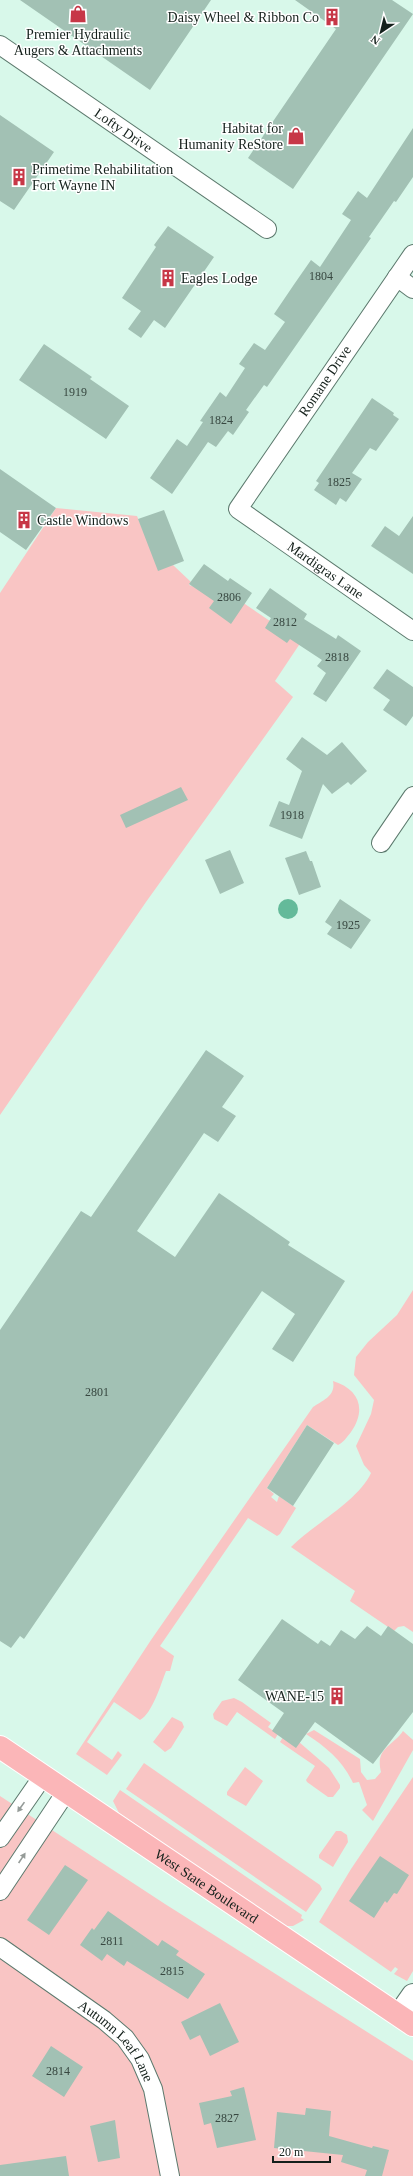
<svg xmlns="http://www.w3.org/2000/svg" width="413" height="2176" font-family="'Times New Roman',serif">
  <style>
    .green { fill: #f9c5c4 }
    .water { fill: #64ba9a }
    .building { fill: #a2c1b4 }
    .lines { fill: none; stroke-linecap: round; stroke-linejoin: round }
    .minor-casing { stroke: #5c796d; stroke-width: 20 }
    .tertiary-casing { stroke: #5c796d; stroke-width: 24 }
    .primary-casing { stroke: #fff; stroke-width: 24 }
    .minor { stroke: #fff; stroke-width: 18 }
    .tertiary { stroke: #fff; stroke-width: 22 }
    .primary { stroke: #fbb6b8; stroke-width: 22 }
    .oneway { fill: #959b98 }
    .labels { text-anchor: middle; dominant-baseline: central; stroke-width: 3; stroke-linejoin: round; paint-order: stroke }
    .number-label { font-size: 12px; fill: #384841 }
    .poi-label { font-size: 14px; fill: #14201b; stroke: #fff; text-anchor: end }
    .street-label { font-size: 14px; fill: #14201b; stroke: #fff }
  </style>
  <rect width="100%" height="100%" fill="#d8f8ea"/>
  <path class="green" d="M56 508 137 516 159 569 173 565 191 582 189 585 242 602 301 642 275 681 293 697 146 902 0 1115V593Z
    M413 1290V1632L404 1626 398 1627 394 1631 350 1601 355 1591 291 1547C314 1524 358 1501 371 1473L364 1465 356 1446 371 1414 374 1400 354 1375 356 1357 368 1342 397 1315Z
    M333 1381C359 1389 367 1409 351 1432 347 1437 343 1443 338 1445L307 1425 267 1488 274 1494 271 1497 277 1502 279 1496 296 1508 280 1534 277 1536 248 1518 160 1646 174 1656 170 1671H166C161 1684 152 1714 140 1720L114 1702 87 1742 112 1760 118 1751 122 1755 107 1775 76 1754 151 1640 313 1407C323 1400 336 1396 333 1381Z
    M234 1698 242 1702 271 1723 268 1727 278 1734 275 1739 237 1712 227 1726 214 1719 213 1714 222 1701Z
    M172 1717 182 1722 184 1727 171 1748 165 1752 153 1742Z
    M314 1730 360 1759 361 1772 367 1780 375 1779 381 1772C375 1748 392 1747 403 1731L413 1740V1750L373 1821 362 1810 367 1805 359 1782 353 1783C343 1761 326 1747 306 1734Z
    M283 1737 299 1742 329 1768 340 1785V1788L333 1797H328L307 1782 306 1780 315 1766 280 1742Z
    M144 1763 320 1885 322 1889 306 1912 126 1789Z
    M245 1767 263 1781 246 1806 227 1795V1792Z
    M413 1777V1971L407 1981 394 1974 398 1969 395 1967 391 1972 319 1922 351 1869Z
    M120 1790 302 1915 301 1918 304 1920 293 1926H285L119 1813 113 1801Z
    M0 1796 165 1904 413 2061V2176H0Z
    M336 1831H341L347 1835 348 1842 333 1867 319 1858V1855Z"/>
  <path class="water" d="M278 909a10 10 0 1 1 20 0a10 10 0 1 1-20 0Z"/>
  <path class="building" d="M20 0H211L150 90Z
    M295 0H392L413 14 293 189 248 158 336 29Z
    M0 115 54 152 14 210 0 201Z
    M413 128V177L396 202 394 201 369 237 371 238 267 387 264 385 246 410 249 412 233 435 228 431 216 447 208 442 172 494 150 478 177 439 187 446 203 422 200 421 220 392 226 397 245 368 239 364 254 343 265 350 285 322 274 314 295 283 311 260 320 267 351 220 342 214 358 191 367 198Z
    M168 226 214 257 165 328 154 320 141 338 128 329 141 311 122 298 156 247 154 245Z
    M44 344 92 377 90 379 129 406 106 439 19 380Z
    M372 398 394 413 393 415 399 419 376 451 370 448 352 473 362 479 346 502 340 498 336 505 314 490 319 483 316 481Z
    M0 469 56 508 26 550 0 532Z
    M164 510 184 561 158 571 138 519Z
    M413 516V574L371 546 385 526 399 536Z
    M204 564 228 581 230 578 252 593 231 624 209 608 214 601 189 584Z
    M270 588 307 614 304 619 336 639 338 635 361 651 326 702 313 694 326 673 317 666 322 660 290 639 287 643 265 628 271 618 256 608Z
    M387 669 413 687V716L406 726 383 710 390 700 373 688Z
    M302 737 327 755 342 742 367 771 351 785 348 782 332 794 323 784 302 839 269 826 279 801 289 805 302 771 286 759Z
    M181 787 188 800 126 828 120 815Z
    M230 850 244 883 220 894 205 860Z
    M306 851 310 861H312L321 887 299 895 285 858Z
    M340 899 371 920 351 949 327 934 332 927 325 922Z
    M206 1050 244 1076 222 1107 236 1116 218 1142 204 1133 137 1231 175 1257 219 1193 290 1242 288 1245 345 1281 293 1362 272 1349 295 1314 262 1291 24 1639 20 1636 11 1648 0 1641V1330L81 1211 91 1217Z
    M307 1425 334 1443 293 1506 267 1488Z
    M282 1619 318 1644 321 1640 330 1646 341 1630 355 1639 367 1626 381 1636 388 1626 413 1644V1712L373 1764 315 1722 296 1748 272 1731 284 1713 238 1680Z
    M380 1856 409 1875 397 1894 394 1893 387 1903 385 1901 374 1918 349 1901Z
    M65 1865 88 1880 49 1935 27 1920Z
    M108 1911 158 1946 162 1940 179 1951 176 1955 205 1974 188 1999 127 1961 124 1966 107 1954 102 1961 80 1945 92 1928 94 1930Z
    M220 2003 239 2042 210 2056 200 2035 190 2040 181 2022Z
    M51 2046 83 2067 64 2097 32 2076Z
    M244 2087 256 2140 217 2148 211 2123 204 2125 199 2103 232 2096 230 2091Z
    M306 2108 331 2111 329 2136 372 2148 373 2146 389 2150 382 2176H365L367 2170 341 2162 343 2155 274 2148 277 2112 305 2115Z
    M115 2120 120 2158 98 2162 90 2126Z
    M66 2156 69 2176H0V2165Z"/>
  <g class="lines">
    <g class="minor-casing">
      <g id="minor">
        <path id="s1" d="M0 45 267 229"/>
        <path id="s2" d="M413 254 238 509 413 631"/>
        <path d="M397 277 413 289"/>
        <path d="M381 843 413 796"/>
        <path d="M0 1838 43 1776"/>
        <path d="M0 1891 66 1792"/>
        <path id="s3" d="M0 1947 104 2020 125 2038 140 2059 153 2089 170 2176"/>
      </g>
    </g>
    <g class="tertiary-casing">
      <path id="tertiary" d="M399 2015 413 1995"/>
    </g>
    <g class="primary-casing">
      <g id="primary">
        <path id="s4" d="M0 1747 413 2025"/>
      </g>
    </g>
    <use href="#minor" class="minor"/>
    <use href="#tertiary" class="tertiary"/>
    <use href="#primary" class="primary"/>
  </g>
  <defs><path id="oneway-solid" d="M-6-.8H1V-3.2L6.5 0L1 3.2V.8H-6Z"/></defs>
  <g class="oneway">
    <use href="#oneway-solid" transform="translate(21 1807) rotate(125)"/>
    <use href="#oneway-solid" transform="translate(22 1858) rotate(-56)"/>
  </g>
  <defs>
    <g id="shop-bare" transform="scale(1.38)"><path d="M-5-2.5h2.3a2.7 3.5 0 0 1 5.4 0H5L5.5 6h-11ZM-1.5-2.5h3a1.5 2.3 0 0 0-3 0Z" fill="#c73747" stroke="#fff" stroke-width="2.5" paint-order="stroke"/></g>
    <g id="building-bare" transform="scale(1.38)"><path d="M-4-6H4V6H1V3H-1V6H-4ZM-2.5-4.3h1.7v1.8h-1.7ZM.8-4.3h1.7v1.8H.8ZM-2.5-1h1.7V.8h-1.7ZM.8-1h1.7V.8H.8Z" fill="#c73747" stroke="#fff" stroke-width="2.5" paint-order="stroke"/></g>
  </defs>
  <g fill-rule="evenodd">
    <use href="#shop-bare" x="78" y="14"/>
    <use href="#building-bare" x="332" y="17"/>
    <use href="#shop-bare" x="296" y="136"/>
    <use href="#building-bare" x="19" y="177"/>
    <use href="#building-bare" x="168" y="278"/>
    <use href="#building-bare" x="24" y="520"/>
    <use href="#building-bare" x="337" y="1696"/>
  </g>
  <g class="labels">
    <g class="number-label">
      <text x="321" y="276">1804</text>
      <text x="75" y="392">1919</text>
      <text x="221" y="420">1824</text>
      <text x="339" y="482">1825</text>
      <text x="229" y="597">2806</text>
      <text x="285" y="622">2812</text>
      <text x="337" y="657">2818</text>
      <text x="292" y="815">1918</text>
      <text x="348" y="925">1925</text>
      <text x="97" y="1392">2801</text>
      <text x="112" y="1941">2811</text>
      <text x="172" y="1971">2815</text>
      <text x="58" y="2071">2814</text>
      <text x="227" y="2118">2827</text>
    </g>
    <g class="poi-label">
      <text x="319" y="17">Daisy Wheel &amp; Ribbon Co</text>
      <text x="78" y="34" text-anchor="middle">Premier Hydraulic<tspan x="78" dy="16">Augers &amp; Attachments</tspan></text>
      <text x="283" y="128">Habitat for<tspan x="283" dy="16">Humanity ReStore</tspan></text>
      <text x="32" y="169" text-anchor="start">Primetime Rehabilitation<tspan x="32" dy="16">Fort Wayne IN</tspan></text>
      <text x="181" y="278" text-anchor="start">Eagles Lodge</text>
      <text x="37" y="520" text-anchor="start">Castle Windows</text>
      <text x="324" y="1696">WANE-15</text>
    </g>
    <g class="street-label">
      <text stroke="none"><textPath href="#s1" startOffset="150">Lofty Drive</textPath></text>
      <text transform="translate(325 381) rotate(-56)">Romane Drive</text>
      <text stroke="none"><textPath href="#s2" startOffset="416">Mardigras Lane</textPath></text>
      <text stroke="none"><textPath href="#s4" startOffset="249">West State Boulevard</textPath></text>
      <text stroke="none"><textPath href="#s3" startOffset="151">Autumn Leaf Lane</textPath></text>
    </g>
  </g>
  <g transform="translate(381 32) rotate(215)" stroke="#ffffff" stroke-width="3" paint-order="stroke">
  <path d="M0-3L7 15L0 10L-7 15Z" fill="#14201b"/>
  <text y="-6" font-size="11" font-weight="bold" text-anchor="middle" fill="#14201b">N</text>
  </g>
  <path d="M273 2156v6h57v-6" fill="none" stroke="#14201b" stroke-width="2"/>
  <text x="279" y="2156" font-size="12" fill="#14201b" stroke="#ffffff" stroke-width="3" paint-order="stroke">20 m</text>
</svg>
